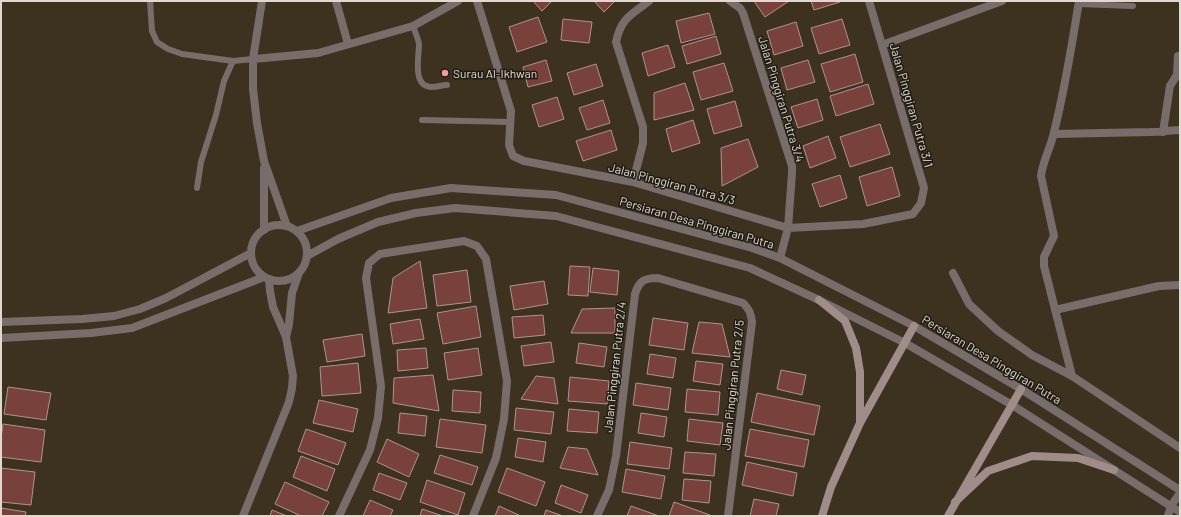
<svg xmlns="http://www.w3.org/2000/svg" width="1181" height="517" font-family="Barlow,sans-serif">
  <style>
    .building { fill: #79413c; stroke: #ae938f }
    .lines { fill: none; stroke-linecap: round; stroke-linejoin: round }
    .service { stroke: #796d6b; stroke-width: 6 }
    .minor { stroke: #796d6b; stroke-width: 8 }
    .tertiary { stroke: #796d6b; stroke-width: 8 }
    .secondary { stroke: #a08d8a; stroke-width: 8 }
    .poi-dot { fill: #f59b9c; stroke: #201b13; stroke-width: 1.5 }
    .labels { text-anchor: middle; dominant-baseline: central; stroke-width: 3; stroke-linejoin: round; paint-order: stroke }
    .poi-label { font-size: 12px; fill: #e1d9cf; stroke: #201b13; text-anchor: start }
    .street-label { font-size: 12px; fill: #e1d9cf; stroke: #201b13 }
  </style>
  <rect width="100%" height="100%" fill="#3d3220"/>
  <path class="building" d="M533 1H552L542 11Z
    M594 1H615L604 12Z
    M754 1H789L765 17Z
    M811 1H840V2L814 10Z
    M709 13 715 34 681 43 676 21Z
    M538 17 547 42 517 52 509 27Z
    M563 19 592 22 589 43 561 40Z
    M842 19 850 45 819 54 811 28Z
    M796 22 803 46 774 55 767 31Z
    M716 36 721 54 687 64 682 46Z
    M668 45 675 67 648 76 642 53Z
    M855 54 863 82 830 92 821 64Z
    M546 60 552 81 528 87 523 67Z
    M808 60 815 82 787 90 781 68Z
    M724 63 733 91 701 100 693 72Z
    M596 64 603 86 574 95 567 73Z
    M685 83 694 110 654 120V93Z
    M868 84 874 104 836 116 830 96Z
    M557 97 564 119 539 127 532 105Z
    M817 99 823 120 798 128 791 107Z
    M603 100 610 123 587 130 579 108Z
    M735 101 742 126 714 134 707 109Z
    M693 120 700 143 672 152 666 129Z
    M880 124 890 154 850 167 840 137Z
    M611 130 617 150 583 161 576 141Z
    M828 136 836 158 810 168 803 146Z
    M748 139 758 167 722 186 721 148Z
    M892 167 900 196 867 206 859 177Z
    M840 175 847 198 820 207 812 184Z
    M420 261 427 308 388 313 393 278Z
    M570 266 590 267 588 296 568 295Z
    M593 268 619 271 617 295 590 292Z
    M467 270 471 302 437 306 433 275Z
    M544 281 548 304 514 310 510 286Z
    M476 306 481 337 443 344 437 313Z
    M615 308V333H571L582 309Z
    M543 315 545 335 514 338 512 317Z
    M653 318 688 323 684 350 649 345Z
    M420 319 424 339 393 344 390 324Z
    M699 322 722 324 730 357 692 353Z
    M362 334 365 356 327 362 323 340Z
    M551 342 554 362 524 366 521 346Z
    M579 343 607 347 604 367 576 363Z
    M426 348 428 368 398 371 397 350Z
    M478 348 482 375 448 380 444 353Z
    M650 354 676 358 673 378 647 374Z
    M696 361 723 364 720 385 693 381Z
    M358 363 361 393 322 396 320 367Z
    M781 370 806 375 802 395 777 389Z
    M433 375 439 411 393 403 394 378Z
    M536 376 554 378 558 404 521 399Z
    M570 377 609 381 607 404 568 401Z
    M636 383 671 388 668 410 633 405Z
    M8 387 51 393 46 420 4 414Z
    M687 389 720 392 718 415 685 412Z
    M453 390 481 392 480 413 452 411Z
    M757 393 820 406 814 435 751 422Z
    M319 400 358 409 353 432 313 423Z
    M516 408 554 412 551 434 514 430Z
    M569 409 599 412 597 433 567 431Z
    M400 413 427 416 425 436 398 433Z
    M641 413 667 417 664 437 638 433Z
    M440 419 486 425 482 453 436 447Z
    M689 419 723 423 720 445 687 441Z
    M3 424 45 430 41 462 1 457V439Z
    M306 429 346 443 338 465 298 451Z
    M750 429 809 440 804 467 745 456Z
    M518 438 546 442 543 462 515 457Z
    M387 439 419 454 409 477 377 462Z
    M630 442 672 448 669 469 627 464Z
    M568 447 587 449 598 475 560 468Z
    M685 452 716 454 714 476 683 473Z
    M440 455 478 467 472 485 434 473Z
    M301 456 335 469 327 491 293 477Z
    M747 462 797 473 793 496 742 485Z
    M1 468 35 472 31 505 1 502Z
    M507 468 545 482 536 506 498 492Z
    M626 469 665 476 661 499 622 492Z
    M379 473 407 483 400 500 373 490Z
    M684 479 711 481 709 503 682 500Z
    M427 480 465 493 458 515 420 502Z
    M285 482 329 502 322 516H301L275 504Z
    M561 485 588 495 581 513 555 503Z
    M754 499 779 504 776 516H750Z
    M370 500 393 510 390 516H363Z
    M674 502 710 515 709 516H669Z
    M499 506 521 516H495Z
    M631 506 659 516H627Z
    M1 508 26 512 25 516H1Z
    M422 509 443 516H420Z
    M272 510 287 516H270Z
    M546 510 563 516H544Z"/>
  <g class="lines">
    <path class="service" d="M150 1 152 31 157 42 168 49 182 54 233 61 253 59
      M1079 4 1133 6
      M413 26C415 32 418 38 419 44 419 57 412 86 431 87 437 87 442 85 447 85
      M422 120 510 122
      M197 188 201 162 216 115 224 81 233 61"/>
    <path class="minor" d="M262 1 253 59V89L257 123 264 161 287 226
      M336 1 348 44
      M477 1 511 111 509 145 513 156 524 161 633 182 788 228 863 224 913 214 921 203 924 188 869 1
      M730 1 740 8 743 13 792 166V173L788 228 780 258
      M882 45 1002 1
      M253 59 318 53 413 26 458 1
      M1163 132 1170 86 1177 75 1178 56
      M1054 134 1151 132 1180 130
      M633 182 643 143V127L616 42C621 18 631 15 649 1
      M264 230V168
      M953 273 969 304 998 331 1032 355 1072 376 1180 448
      M1055 310 1159 286 1180 285
      M286 337 289 324 292 293 299 273
      M1072 376 1044 266V257L1054 236 1041 176C1043 160 1051 147 1054 132 1065 89 1072 45 1079 1
      M243 516 289 402 292 388 293 376 286 337 273 307 270 291 269 279
      M339 516 370 450 378 418 381 386 366 278 369 263 380 254 464 241 477 246 486 259 507 381 504 419 496 458 473 516
      M597 516 609 490 616 456 635 294C639 281 644 278 658 278L743 303C749 309 751 313 752 322L728 516
      M1168 516 1171 506 1180 493"/>
    <path class="tertiary" d="M251 253a28 28 0 1 1 56 0a28 28 0 1 1-56 0Z
      M297 231 391 198 451 188 556 195 752 248 780 258 914 326 1021 389 1180 490
      M307 256 338 239 378 222 416 213 455 208 556 216 750 268 819 300 905 343 1012 405 1180 512
      M1 322 82 319 114 316 140 309 166 298 251 253
      M1 338 91 333 132 328 264 277"/>
    <path class="secondary" d="M819 300 845 321 856 348 860 372V422
      M955 502 988 471 1032 456 1078 458 1114 470
      M822 516 831 487 860 423 914 326
      M948 516 1021 389"/>
  </g>
  <circle class="poi-dot" cx="445" cy="73" r="4"/>
  <g class="labels">
    <g class="poi-label">
      <text x="453" y="73">Surau Al-Ikhwan</text>
    </g>
    <g class="street-label">
      <text transform="translate(782 99) rotate(73)">Jalan Pinggiran Putra 3/4</text>
      <text transform="translate(912 105) rotate(74)">Jalan Pinggiran Putra 3/1</text>
      <text transform="translate(672 183) rotate(15)">Jalan Pinggiran Putra 3/3</text>
      <text transform="translate(697 222) rotate(16)">Persiaran Desa Pinggiran Putra</text>
      <text transform="translate(992 359) rotate(31)">Persiaran Desa Pinggiran Putra</text>
      <text transform="translate(614 367) rotate(-84)">Jalan Pinggiran Putra 2/4</text>
      <text transform="translate(732 385) rotate(-84)">Jalan Pinggiran Putra 2/5</text>
    </g>
  </g>
  <rect width="1181" height="517" fill="none" stroke="#e1d9cf" stroke-width="4"/>
</svg>
